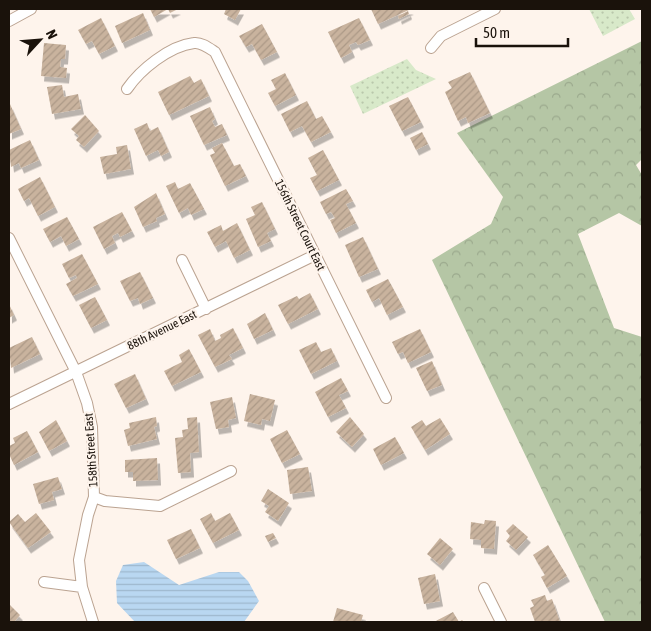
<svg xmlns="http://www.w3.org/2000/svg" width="651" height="631" font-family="'Asap Condensed',sans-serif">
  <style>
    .forest { fill: url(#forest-crowns) }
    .park { fill: url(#park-dots) }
    .water { fill: url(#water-rules) }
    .building { fill: url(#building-hatch); filter: url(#shadow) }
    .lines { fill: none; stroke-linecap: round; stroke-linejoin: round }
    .street-casing { stroke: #bba391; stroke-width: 12 }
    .street { stroke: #fff; stroke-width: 10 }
    .labels { text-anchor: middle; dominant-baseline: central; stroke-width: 4.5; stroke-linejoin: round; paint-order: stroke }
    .street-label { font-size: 12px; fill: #1a120b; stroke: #fef4ec }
  </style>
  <defs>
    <pattern id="forest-crowns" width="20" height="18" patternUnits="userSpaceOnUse" patternTransform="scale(1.25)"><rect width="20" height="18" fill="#b5c6a5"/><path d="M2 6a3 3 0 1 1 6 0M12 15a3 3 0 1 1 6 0" fill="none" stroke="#9ba98d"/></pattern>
    <pattern id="park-dots" width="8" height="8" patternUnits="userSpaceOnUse" patternTransform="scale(1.25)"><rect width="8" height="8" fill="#d8e9c9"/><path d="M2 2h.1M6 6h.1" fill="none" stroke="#b9c7ab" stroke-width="1.8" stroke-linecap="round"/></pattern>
    <pattern id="water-rules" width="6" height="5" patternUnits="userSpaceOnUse" patternTransform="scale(1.25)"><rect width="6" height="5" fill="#b9d7f1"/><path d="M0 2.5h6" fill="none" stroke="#9eb8cd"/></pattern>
    <pattern id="building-hatch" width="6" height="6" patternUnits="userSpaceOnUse" patternTransform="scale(1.25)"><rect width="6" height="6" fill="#c9b39e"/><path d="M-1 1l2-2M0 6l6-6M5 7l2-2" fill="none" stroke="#ac9987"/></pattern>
    <filter id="shadow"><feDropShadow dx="3" dy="5.5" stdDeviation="0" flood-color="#0004"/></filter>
  </defs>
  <rect width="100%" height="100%" fill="#fef4ec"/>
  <path class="forest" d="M642 41V159L636 165 642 175V226L619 213 578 234 614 328 642 337V622H605L432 260 491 224 503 197 457 133Z"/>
  <path class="park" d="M589 9H629L635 19 603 36Z
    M407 59 416 70 436 79 363 114 350 86Z"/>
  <path class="water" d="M144 562 179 585 219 572H239L248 581 259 601 244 622H135L117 603 116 581 123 565Z"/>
  <path class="building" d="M150 9H178L170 13 168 9 154 17Z
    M226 9H241L235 20 224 14Z
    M371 9H411L378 24Z
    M408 11 409 14 399 19 398 16Z
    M143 13 150 30 122 43 115 26Z
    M101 18 115 46 99 54 92 41 86 44 78 30Z
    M359 18 370 40 358 45 356 42 349 45 352 52 341 58 328 32Z
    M262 24 277 52 261 60 252 44 246 47 239 36Z
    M44 43 66 45 65 59H61L60 67 67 68 66 78 41 76Z
    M470 72 490 113 468 123 466 117 458 121 445 92 452 88 448 82Z
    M285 73 296 95 275 106 268 93 276 89 271 80Z
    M190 76 194 83 201 79 209 96 169 115 158 92Z
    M62 85 64 97 78 94 81 109 52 114 47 87Z
    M408 97 421 122 402 131 389 106Z
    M307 101 316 119 322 116 331 132 311 142 302 126 290 132 281 114Z
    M10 104 21 129 9 134V105Z
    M210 107 215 119 212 121 215 127 222 124 227 135 204 145 190 116Z
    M85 115 99 131 84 147 76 140 79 136 71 129Z
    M147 123 150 131 158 127 169 152 161 156 158 150 146 156 134 129Z
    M422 132 428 144 416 150 410 138Z
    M30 140 39 160 21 168 19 163 11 167 9 150Z
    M222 143 234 166 240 164 246 176 225 186 210 155 215 153 212 148Z
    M127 145 131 169 104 174 100 157 117 154 116 147Z
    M323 150 339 180 317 191 310 178 317 175 308 158Z
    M40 177 55 207 38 216 29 198 24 201 18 189Z
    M175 182 178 189 190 183 204 209 191 215 188 208 179 213 166 186Z
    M346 189 353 201 346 204 356 223 336 233 330 220 335 218 331 212 326 214 320 202Z
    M156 193 165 214 156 218 157 221 143 227 134 207Z
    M262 202 275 229 267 233 271 241 258 247 246 219 255 215 251 207Z
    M122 212 132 231 120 237 118 233 112 236 115 243 104 249 93 227Z
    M67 217 79 239 66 246 61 236 50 242 43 229Z
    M237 223 250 250 234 258 226 241 215 247 207 232 221 225 223 231Z
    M363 237 378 269 359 277 345 245Z
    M82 254 98 284 73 296 66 284 77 278 76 275 69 278 62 264Z
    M140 272 153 298 140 304 138 298 130 301 120 281Z
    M388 279 403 307 387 315 379 298 372 302 366 290Z
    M310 293 318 309 288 324 278 305 297 296 299 299Z
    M95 297 107 320 91 328 79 305Z
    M9 304 14 315 9 318Z
    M265 313 273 330 254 339 247 324Z
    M233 328 243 348 229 355 232 359 215 367 198 335 210 329 215 341 221 338 220 335Z
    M420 329 431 352 408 363 403 352 398 354 392 342Z
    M32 337 40 354 11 368 9 348Z
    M316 342 321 352 331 348 337 361 311 374 299 350Z
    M189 349 201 372 172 386 164 371 182 362 179 355Z
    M432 361 442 385 427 391 416 368Z
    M135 374 146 399 126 408 114 384Z
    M341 378 348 391 339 395 346 408 328 417 315 392Z
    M250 394 275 400 270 421 262 419 261 425 244 421Z
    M232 397 236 418 228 420 229 427 216 429 210 402Z
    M156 417 157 426 154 427 157 439 128 446 124 430 130 428 129 423Z
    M197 417 199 452 190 453 191 472 178 473 175 438 183 437 182 430 188 429 187 418Z
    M350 417 364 434 352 447 336 432Z
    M440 418 450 434 425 450 411 427 422 420 426 426Z
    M56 420 67 441 49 451 39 432Z
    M287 430 300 454 282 463 270 439Z
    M27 431 38 452 14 465 9 454V446L15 443 13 438Z
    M395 437 404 453 381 465 373 449Z
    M157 458 158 480 133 481V472H125V460Z
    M308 467 312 491 290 494 287 470Z
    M58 477 62 489 52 492 54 500 39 504 33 484Z
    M268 489 289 503 278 521 265 512 269 506 261 501Z
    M36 513 51 532 28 548 9 522 18 514 25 522Z
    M211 513 215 521 230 513 239 530 213 543 200 519Z
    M485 520 496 521 494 549 481 548V540L470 539 471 522 484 524Z
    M513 524 528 537 516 550 506 541 510 536 506 531Z
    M191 529 200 548 176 559 167 540Z
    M273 533 276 538 268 542 265 536Z
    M440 538 453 549 440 565 427 554Z
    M548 545 567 576 547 588 541 577 545 575 533 555Z
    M435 574 440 601 424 604 418 578Z
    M545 595 547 601 552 599 560 622H535L530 608 534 606 531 600Z
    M10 605 20 615 14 622H9Z
    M337 608 363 615 361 622H333Z
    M453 612 459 622 462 620 464 622H434Z"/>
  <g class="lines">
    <g class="street-casing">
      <path id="street" d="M9 21 31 9
        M431 48 441 36 495 9
        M127 89C140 70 169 46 194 43 201 42 209 48 215 52L386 398
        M9 238 76 372 87 403 92 427 94 497 88 515 79 560 82 587 93 622
        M182 260 206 309
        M9 404 315 255
        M94 497 105 501 160 506 231 471
        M44 582 82 587
        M484 588 501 622"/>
    </g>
    <use href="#street" class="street"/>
  </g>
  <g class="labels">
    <g class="street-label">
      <text transform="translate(300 225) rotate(64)">156th Street Court East</text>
      <text transform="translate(162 330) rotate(-26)">88th Avenue East</text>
      <text transform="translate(91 450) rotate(-94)">158th Street East</text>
    </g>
  </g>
  <rect width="651" height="631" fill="none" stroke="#1a120b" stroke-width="20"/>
  <g transform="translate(40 40) rotate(64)" stroke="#fef4ec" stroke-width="4" paint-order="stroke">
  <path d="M0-4L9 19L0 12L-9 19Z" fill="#1a120b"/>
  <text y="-8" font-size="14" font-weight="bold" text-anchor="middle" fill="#1a120b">N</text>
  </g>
  <path d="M476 38v8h92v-8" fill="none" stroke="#1a120b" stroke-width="2.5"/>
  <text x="483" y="38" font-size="15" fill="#1a120b" stroke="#fef4ec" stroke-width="4" paint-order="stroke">50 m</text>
</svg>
